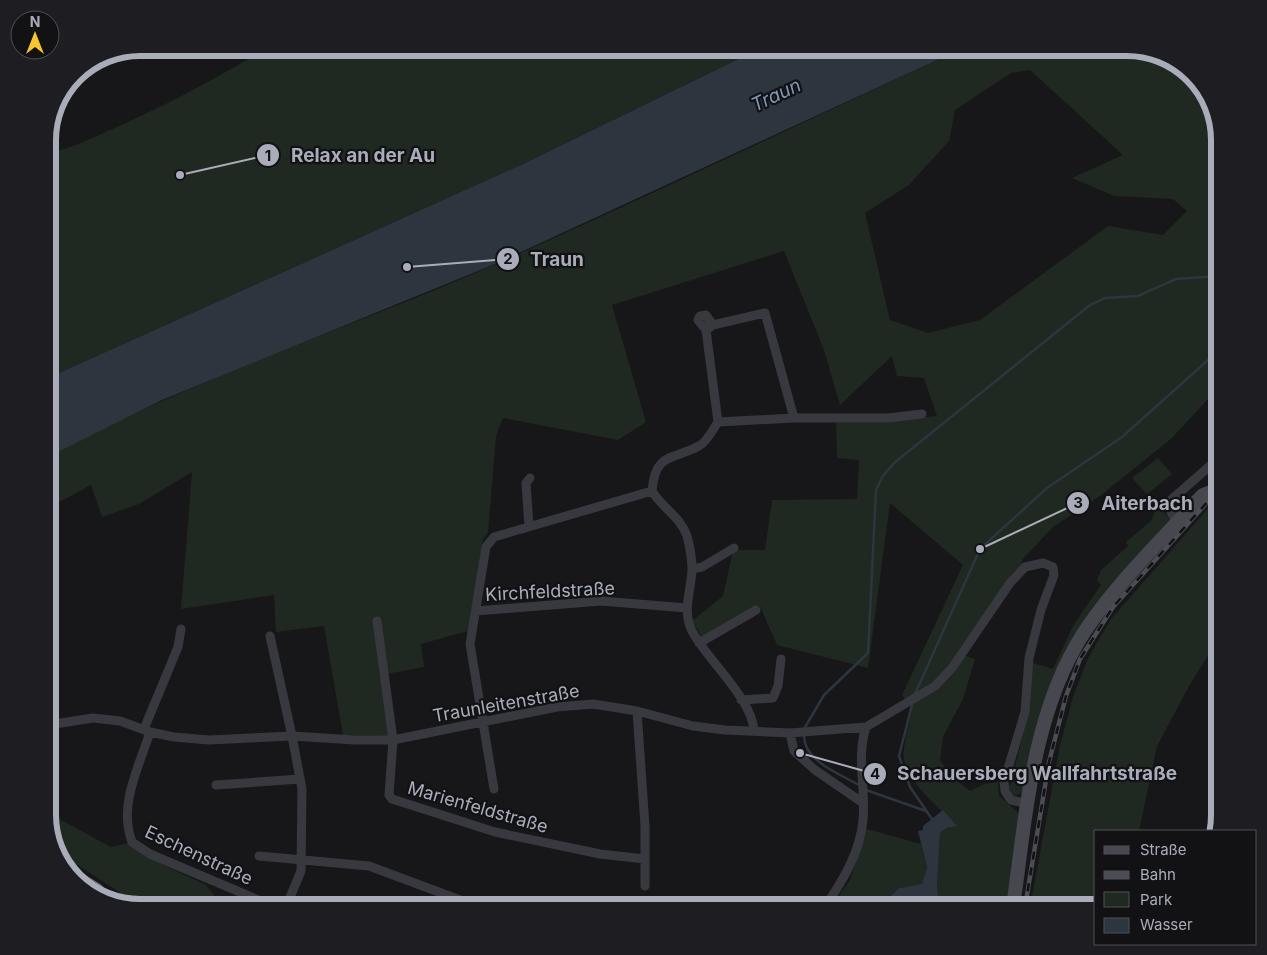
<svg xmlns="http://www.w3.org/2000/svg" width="1267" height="955" font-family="Inter,sans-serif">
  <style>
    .green { fill: #1f2821; fill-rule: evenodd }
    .water { fill: #2d353e }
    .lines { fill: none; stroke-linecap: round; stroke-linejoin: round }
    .stream { stroke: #2d353e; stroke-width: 2.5 }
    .street { stroke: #38393f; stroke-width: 9 }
    .secondary { stroke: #46474f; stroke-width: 14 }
    .highway { stroke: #646670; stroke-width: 18 }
    .rail-casing { stroke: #4b4c54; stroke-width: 4.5 }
    .rail { stroke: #121215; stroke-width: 2.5; stroke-dasharray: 8; stroke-linecap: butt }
    .labels { text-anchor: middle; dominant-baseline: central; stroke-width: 4.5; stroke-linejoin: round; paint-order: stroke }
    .street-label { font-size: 18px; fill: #a9adba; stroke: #121215 }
    .water-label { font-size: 19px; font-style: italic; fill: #7f98b6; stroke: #121215 }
    .rim { fill: none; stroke: #a9adba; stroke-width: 6 }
    .leader { fill: none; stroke: #a9adba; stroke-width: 2 }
    .callout-dot { fill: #a9adba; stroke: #121215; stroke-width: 2 }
    .mark-label { font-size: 15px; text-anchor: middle; font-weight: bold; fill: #111 }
    .callout-label { font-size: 19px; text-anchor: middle; font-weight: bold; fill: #a9adba; stroke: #121215; stroke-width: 4.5; stroke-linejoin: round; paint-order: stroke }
  </style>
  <rect width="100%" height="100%" fill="#17171a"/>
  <path class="green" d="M267 48H761L523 164 48 378V153C69 149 88 140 108 131 163 107 216 79 267 48Z
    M963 48H1127L1183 67 1210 100 1219 140V387L1172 438 1100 496 1053 527 1023 559 1020 568 960 654 975 659 963 699 943 737 940 760 953 778 970 791 984 784 998 782 999 796 1022 816 1009 907H940L937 887 940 833 946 828 956 826C939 806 910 787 904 759 902 748 910 721 912 709L902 695 963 565 890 503 868 668 777 645 760 606 702 637 692 621 723 596 733 550H765L772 500 857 499 859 460 837 458 836 421H887L937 416 924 378 897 376 892 356 840 405 824 350 784 251 612 305 646 422 618 440 503 418 496 436 488 532 483 539 468 631 421 644 424 667 386 674 391 736 343 735 324 626 276 632 274 595 181 609 192 472 139 504 102 517 91 485 48 508V457C191 379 348 329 496 264 653 194 808 120 963 48ZM1030 70 1123 155 1072 178 1114 196 1173 199 1187 211 1163 235 1108 226 980 320 928 333 890 320 865 213 909 185 949 141 955 110 1011 73Z
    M1158 458 1172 474 1147 494 1132 478Z
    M1219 496V638L1189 686 1157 746 1139 831H1096V907H1030L1060 745 1073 697 1088 658 1111 619Z
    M1157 502 1171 521 1081 628 1023 793 1014 796 1009 788C1020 746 1034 705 1030 662L1053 669 1074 624 1101 585 1097 580 1101 570 1128 546 1126 542 1152 520Z
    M48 813 111 847 128 843 149 858 206 885 224 907H142L56 851Z
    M867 829 921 844 927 867 922 884 899 888 879 907H831L850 880Z"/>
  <path class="water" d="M761 48H963L495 264 162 400 48 457V378L523 164Z
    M943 810 957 826 946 828 940 833 937 887 940 907H926L925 902 913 896 904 907H879L899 888 922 884 927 867 918 831 923 830V826Z"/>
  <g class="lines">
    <path class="stream" d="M915 694 980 549 1047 488 1122 437 1207 361 1219 346
      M913 701 899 756 910 787 932 819V823
      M804 729 824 695 868 653 876 490 883 476 894 463 1090 305 1105 298 1138 296 1176 279 1219 276
      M804 735C803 761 840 774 859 785
      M866 790 926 811"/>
    <path class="street" d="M706 330 698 320 700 316 706 315 713 325
      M718 422 706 330 713 325 765 313 794 418
      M1177 523 1170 510 1171 500 1219 458
      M529 526 526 483 530 478
      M692 569 702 567 734 548
      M476 611 601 601 687 608
      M377 621 393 740 389 795 392 799 495 832 600 854 645 859
      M270 636 292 736 302 789 301 871 286 907
      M699 643 756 610
      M741 700 773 698 778 686 781 659
      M637 711 645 826V886
      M48 725 93 718 120 721 150 732 174 737 209 740 292 736 355 740H393L557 707 593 704 637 711 693 726 725 730 790 733 866 727 935 686 952 668 1010 583 1025 567 1043 563 1053 567 1054 575 1041 610 1029 658 1025 712 1004 782 1005 791 1011 800 1028 804
      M144 729 178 647 181 629
      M754 731C752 698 707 660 692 631 682 611 691 591 692 570 692 559 690 547 687 536 681 517 662 508 652 491 655 452 673 460 699 446 707 442 713 429 718 422L794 418H888L922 414
      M150 732C139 767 118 805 132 842L150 854 275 907
      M790 733 794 751 815 770 863 803
      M216 785 300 779
      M494 789 470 644 486 547 494 537 652 491
      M259 856 369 866 479 907
      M825 907C843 880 860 853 863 820 866 788 856 758 866 727"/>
    <path class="secondary" d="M1013 907C1026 816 1032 714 1083 634 1115 585 1158 544 1197 501L1203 495 1219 489"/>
    <path class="highway" d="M78 881 96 892"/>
    <g class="rail-casing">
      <path id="rail" d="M1025 907 1049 762 1066 696 1080 659 1113 607 1219 489"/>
    </g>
    <use href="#rail" class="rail"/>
  </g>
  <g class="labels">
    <g class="street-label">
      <text transform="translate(550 591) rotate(-3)">Kirchfeldstraße</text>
      <text transform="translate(506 703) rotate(-10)">Traunleitenstraße</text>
      <text transform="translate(478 807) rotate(16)">Marienfeldstraße</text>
      <text transform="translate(199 855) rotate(25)">Eschenstraße</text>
    </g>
    <g class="water-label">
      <text transform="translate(776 95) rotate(-25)">Traun</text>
    </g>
  </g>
  <path d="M0 0H1267V955H0ZM140 56H1127A84 84 0 0 1 1211 140V815A84 84 0 0 1 1127 899H140A84 84 0 0 1 56 815V140A84 84 0 0 1 140 56Z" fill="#1e1e22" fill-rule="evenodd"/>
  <path class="rim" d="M140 56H1127A84 84 0 0 1 1211 140V815A84 84 0 0 1 1127 899H140A84 84 0 0 1 56 815V140A84 84 0 0 1 140 56Z"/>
  <path class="leader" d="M180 175L268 155M407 267L508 259M980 549L1078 503M800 753L875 774"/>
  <g class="callout-dot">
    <circle cx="180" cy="175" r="5"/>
    <circle cx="407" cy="267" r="5"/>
    <circle cx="980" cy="549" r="5"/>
    <circle cx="800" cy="753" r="5"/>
    <circle cx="268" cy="155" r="12"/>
    <circle cx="508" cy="259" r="12"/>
    <circle cx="1078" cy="503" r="12"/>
    <circle cx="875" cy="774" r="12"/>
  </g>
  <g class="mark-label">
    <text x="268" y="161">1</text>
    <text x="508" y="264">2</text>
    <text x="1078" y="508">3</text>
    <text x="875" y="779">4</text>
  </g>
  <g class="callout-label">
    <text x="363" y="162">Relax an der Au</text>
    <text x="557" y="266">Traun</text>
    <text x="1147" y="510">Aiterbach</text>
    <text x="1037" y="780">Schauersberg Wallfahrtstraße</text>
  </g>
  <rect x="1094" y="830" width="162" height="115" fill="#121215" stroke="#4e5057"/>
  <rect x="1104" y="846" width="25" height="8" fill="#46474f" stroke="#4e5057"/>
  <text x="1140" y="855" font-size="15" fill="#a9adba">Straße</text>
  <rect x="1104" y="871" width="25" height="8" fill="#4b4c54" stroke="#4e5057"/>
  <text x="1140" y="880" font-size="15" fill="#a9adba">Bahn</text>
  <rect x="1104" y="892" width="25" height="15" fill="#1f2821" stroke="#4e5057"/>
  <text x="1140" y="905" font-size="15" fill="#a9adba">Park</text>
  <rect x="1104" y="918" width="25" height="15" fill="#2d353e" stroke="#4e5057"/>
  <text x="1140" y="930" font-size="15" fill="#a9adba">Wasser</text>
  <g transform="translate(35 35)"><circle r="24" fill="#121215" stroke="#4e5057"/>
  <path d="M0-4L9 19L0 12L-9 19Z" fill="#f8c531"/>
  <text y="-8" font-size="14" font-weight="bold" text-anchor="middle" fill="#a9adba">N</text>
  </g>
</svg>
